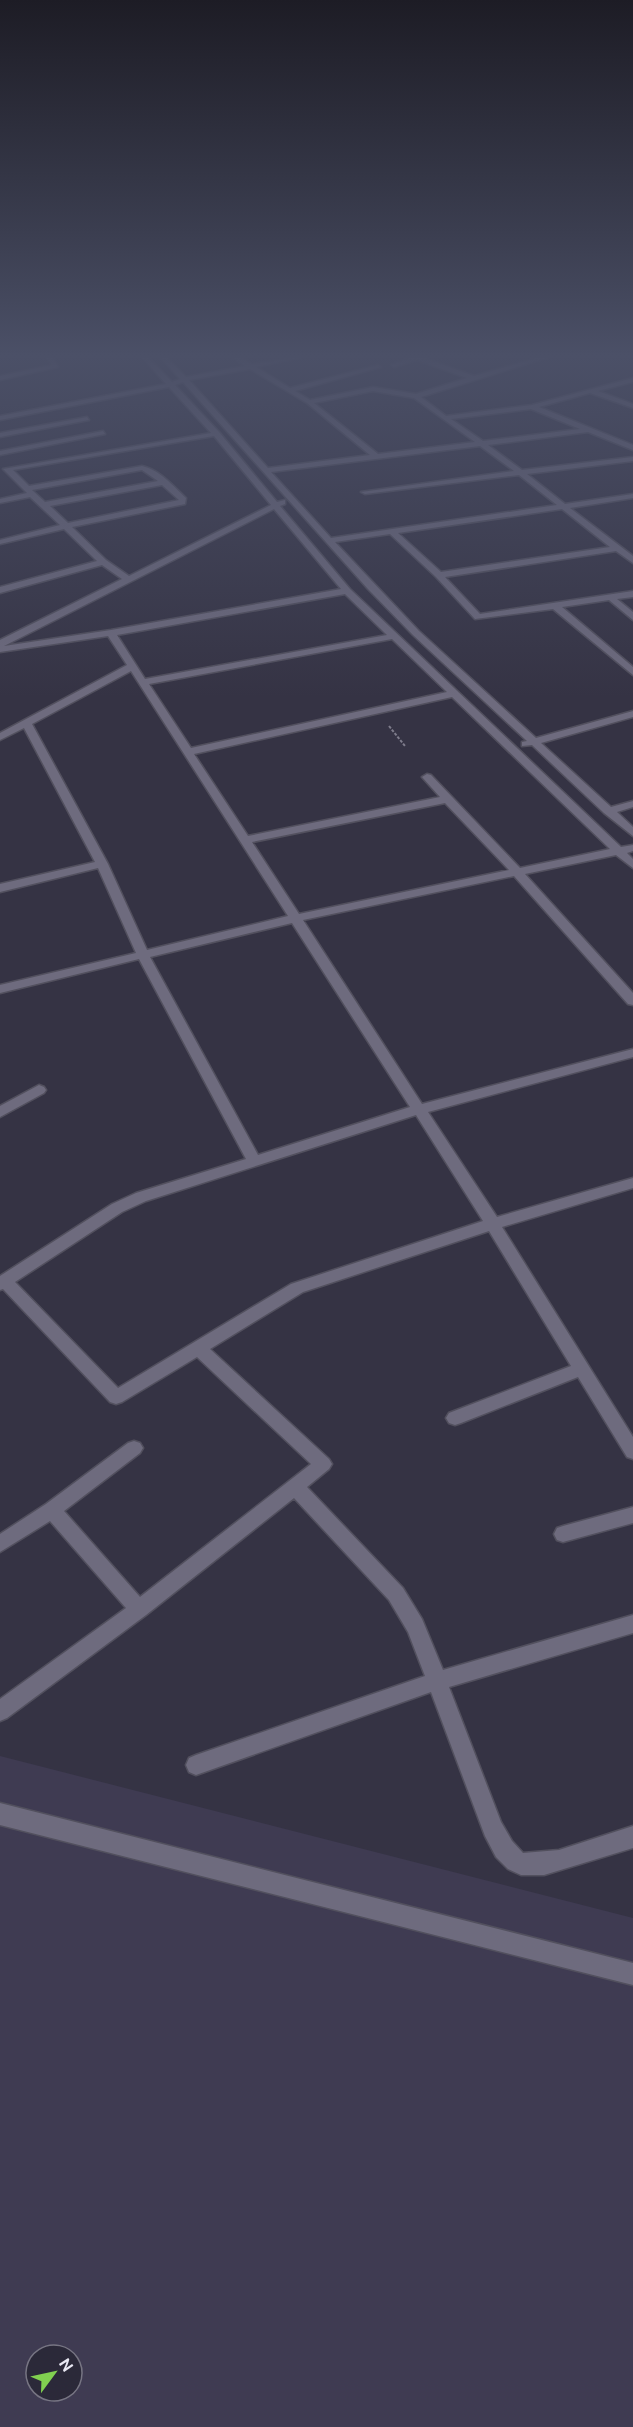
<svg xmlns="http://www.w3.org/2000/svg" width="633" height="2427" font-family="Ubuntu,sans-serif">
  <style>
    .built { fill: #3f3b52; fill-rule: evenodd }
    .lines { fill: none; stroke-linecap: round; stroke-linejoin: round }
    .minor-casing { stroke: #52505e; stroke-width: 3 }
    .path { stroke: #7e7c8b; stroke-width: 2; stroke-dasharray: 3 1.5; stroke-linecap: butt }
    .minor { fill: #6e6b7e; fill-rule: evenodd }
  </style>
  <rect width="100%" height="100%" fill="#353344"/>
  <path class="built" d="M0 1756 633 1918V2427H0ZM36 2355H72V2391H36Z"/>
  <g class="lines">
    <g class="minor-casing">
      <path id="minor" d="M46 357H52L58 367 0 380V376L52 365Z
        M142 357H148L172 382 180 379 160 357H166L186 377 245 366 232 357H239L252 364 302 357 256 367 290 388 378 365 381 367 295 391 310 400 373 387 416 394 467 378 417 360 394 367 391 365 411 357H425L424 358 474 376 540 357H549L421 397 446 416 532 405 633 378V382L598 391 633 404V408L590 393 539 407 633 445V450L588 432 488 445 522 470 633 457V461L527 474 565 504 633 494V498L570 508 633 556V563L616 551 445 577 480 614 633 591V597L617 599 633 612V620L609 600 562 607 633 667V675L553 609 475 619 436 577 390 534 335 542 419 631 536 738 633 711V717L541 743 611 807 633 801V807L617 812 633 827V836L604 813 532 745 522 746V742L527 741 413 635 368 589 183 382 175 385 219 432 277 502 285 500V504L280 506 350 589 621 847 633 845V851L627 853 633 859V868L616 855 525 874 633 993V1005L628 1004 514 876 303 920 422 1104 633 1049V1057L428 1112 497 1217 633 1178V1188L502 1227 633 1437V1459L627 1457 578 1377 461 1423 455 1425 449 1423 446 1418 449 1413 571 1366 489 1231 303 1292 210 1349 329 1459 332 1464 329 1469 307 1487 403 1588 422 1619 443 1670 633 1615V1633L449 1687 501 1822 512 1841 523 1853 559 1850 633 1826V1848L544 1875H521L508 1869 496 1857 485 1836 431 1692 196 1775 189 1772 186 1765 189 1758 196 1755 425 1676 408 1632 389 1600 294 1498 146 1615 7 1718 0 1721V1699L126 1608 50 1521 0 1552V1534L46 1504 128 1443 134 1441 140 1443 143 1448 140 1453 64 1511 140 1597 311 1464 197 1357 122 1402 116 1404 110 1402 3 1289 0 1290V1276L112 1204 136 1193 246 1159 139 959 0 993V985L136 953 98 868 0 892V884L95 862 24 728 0 740V733L127 665 108 636 0 652V640L122 579 102 565 0 593V587L97 561 64 529 0 544V540L60 525 30 497 0 503V499L27 493 3 469 211 433 169 387 0 420V416L166 384ZM250 369 307 403 370 455 268 468 189 380ZM373 391 414 398 475 442 378 454 314 403ZM531 409 580 429 483 441 451 419ZM214 436 271 505 129 576 106 560 72 527 185 504 186 498C173 486 160 470 142 466L29 486 13 470ZM480 446 514 471 361 492 365 494 519 475 557 505 331 538 271 472ZM142 470 158 481 45 502 32 490ZM162 485 179 500 68 523 50 506ZM274 509 341 589 111 630 4 646ZM562 509 610 547 441 572 398 533ZM345 594 387 635 145 679 117 635ZM392 639 447 692 191 748 149 684ZM131 671 288 916 147 950 108 864 32 724ZM452 697 610 849 520 868 431 775 427 774 422 777 440 797 248 836 194 754ZM445 803 509 870 299 914 252 842ZM292 923 410 1107 258 1155 150 957ZM416 1115 483 1221 291 1284 118 1388 15 1282 122 1212 146 1201Z
        M87 417 89 420 0 437V433Z
        M103 431 105 434 0 455V451Z
        M39 1085 44 1087 46 1090 44 1093 0 1117V1106Z
        M633 1507V1523L563 1542 557 1540 554 1534 557 1528 563 1526Z
        M0 1803 633 1963V1985L0 1825Z"/>
    </g>
    <path class="path" d="M389 726 405 746"/>
    <use href="#minor" class="minor"/>
  </g>
  <linearGradient id="sky" x2="0" y2="1"><stop stop-color="#1d1c25"/><stop offset="0.51" stop-color="#4b5067"/><stop offset="1" stop-color="#4b5067" stop-opacity="0"/></linearGradient>
  <rect width="633" height="697" fill="url(#sky)"/>
  <g transform="translate(54 2373) rotate(57)"><circle r="28" fill="#2b2939" stroke="#777583" stroke-width="1.5"/>
  <path d="M0-4.5L10 22L0 15L-10 22Z" fill="#81d050"/>
  <text y="-9" font-size="16" font-weight="bold" text-anchor="middle" fill="#e9e8f3">N</text>
  </g>
</svg>
